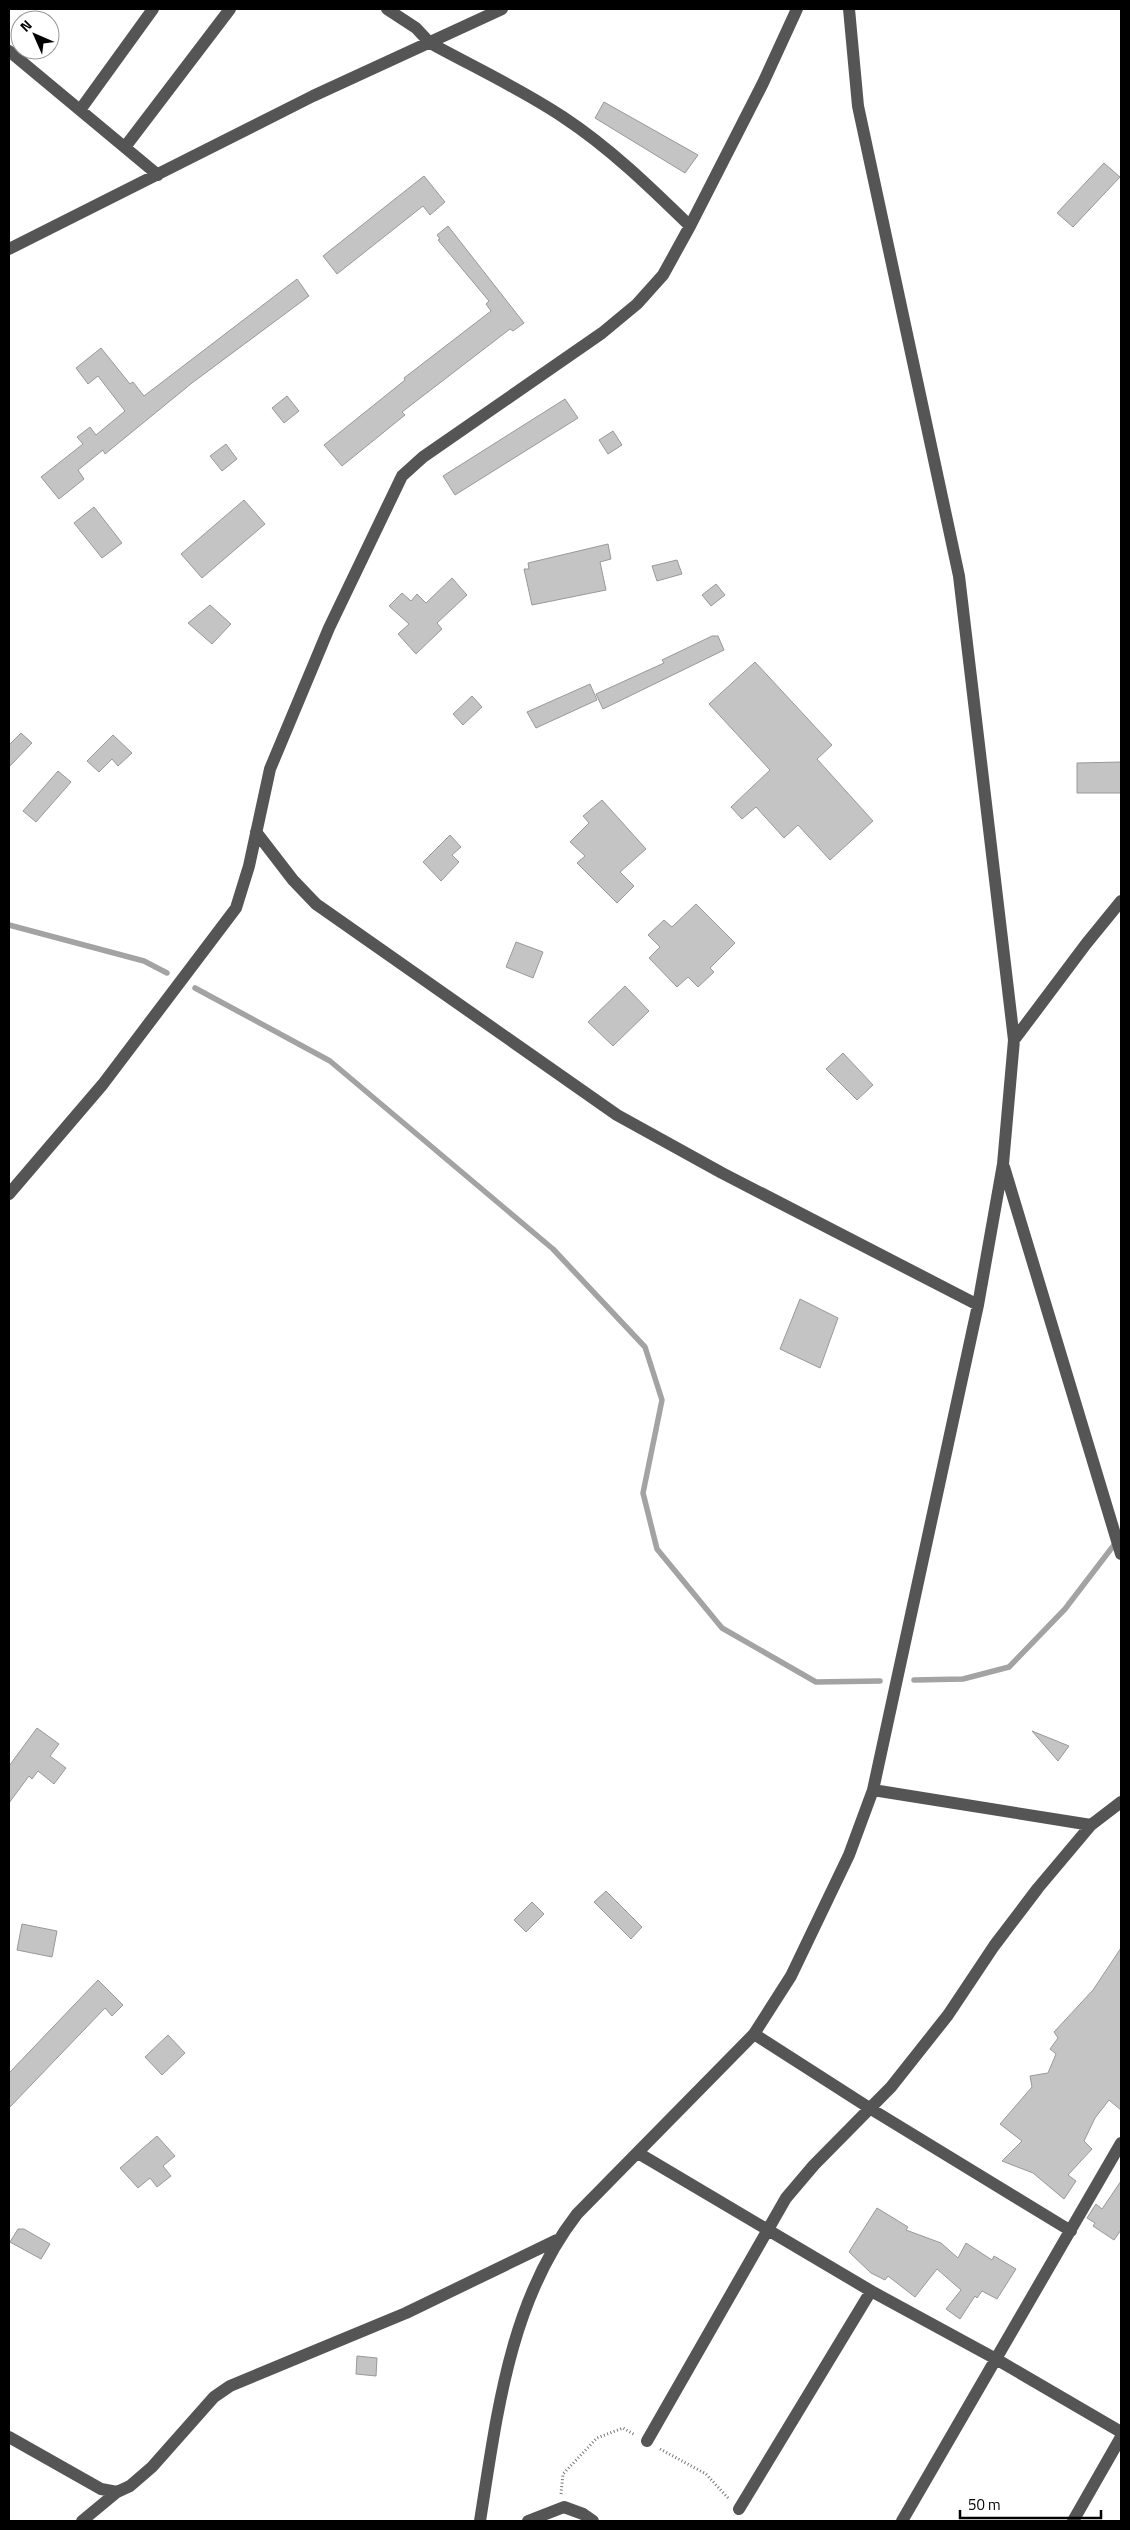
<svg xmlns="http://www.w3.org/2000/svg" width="1130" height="2530" font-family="'Titillium Web',sans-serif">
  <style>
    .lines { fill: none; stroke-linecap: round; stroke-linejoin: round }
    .stream { stroke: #a3a3a3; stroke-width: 5.5 }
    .building { fill: #c4c4c4; stroke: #999 }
    .path { stroke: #777; stroke-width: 3; stroke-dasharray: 1 2.5; stroke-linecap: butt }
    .minor { stroke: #555; stroke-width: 12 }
  </style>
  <rect width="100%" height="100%" fill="#fff"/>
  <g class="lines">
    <path class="stream" d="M9 925 144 961 167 973
      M195 988 330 1061 553 1249 645 1347 662 1400 643 1493 657 1549 722 1628 816 1682 880 1681
      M914 1680 963 1679 1009 1667 1065 1609 1117 1541"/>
  </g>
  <path class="building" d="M604 102 698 155 685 173 595 118Z
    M1104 163 1120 177 1073 227 1057 213Z
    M424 176 445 202 430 215 423 206 337 274 323 256Z
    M448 226 524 323 513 331 510 329 402 412 405 415 342 466 324 445 405 380 404 378 491 311 486 304 489 301 438 240 440 239 437 235Z
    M297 279 309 296 192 383 105 454 103 450 78 470 84 479 59 499 41 477 83 444 77 437 90 427 96 435 125 411 98 376 88 384 76 368 101 348 130 384 133 382 144 396Z
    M287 396 299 411 284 423 272 408Z
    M565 399 578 418 455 495 443 476Z
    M613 431 622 445 608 454 599 440Z
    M226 444 237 459 222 471 210 456Z
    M244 500 265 524 202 578 181 554Z
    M94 507 122 543 102 558 74 523Z
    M608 544 611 559 600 562 606 590 532 605 524 569H529L528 563Z
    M677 560 682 574 657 581 652 566Z
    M452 578 467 595 437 623 442 629 416 654 398 634 409 624 389 606 402 593 411 601 417 594 426 603Z
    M716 584 725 595 711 606 702 595Z
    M210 605 231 624 212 644 188 623Z
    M712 636H718L724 650 603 709 596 694 664 663 662 660Z
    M755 662 832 745 817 759 873 821 830 860 798 825 784 838 756 807 742 819 731 807 770 770 709 704Z
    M590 684 597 700 536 728 527 712Z
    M472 696 482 707 463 725 453 714Z
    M21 733 32 743 9 767V745Z
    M113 735 132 753 118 766 112 759 99 772 87 761Z
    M1121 762V793H1077V763Z
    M58 771 71 782 36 822 23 811Z
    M602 800 646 849 620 872 634 886 617 903 577 863 585 856 570 842 589 823 583 816Z
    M450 835 461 847 452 855 459 862 441 881 423 862Z
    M696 904 735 943 710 968 714 972 698 987 688 977 677 987 649 958 660 947 648 935 664 920 672 927Z
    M516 942 543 952 533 978 506 967Z
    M625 986 649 1011 613 1046 588 1022Z
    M843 1053 873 1085 857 1100 826 1069Z
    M800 1299 838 1318 820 1368 780 1349Z
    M37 1728 59 1744 50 1756 66 1768 54 1784 38 1771 32 1779 29 1776 9 1803V1766Z
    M1032 1731 1069 1746 1058 1761Z
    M606 1891 642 1927 631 1939 594 1902Z
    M532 1902 544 1914 526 1932 514 1920Z
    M22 1924 57 1931 52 1957 17 1950Z
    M1121 1948V2110L1109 2100 1095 2118 1084 2141 1092 2149 1068 2175 1076 2181 1064 2199 1033 2173 1002 2161 1022 2141 1000 2124 1032 2087 1030 2076 1048 2073 1056 2054 1050 2049 1058 2038 1054 2032 1093 1990Z
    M98 1980 123 2005 112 2016 105 2008 9 2108V2073Z
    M168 2035 185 2053 162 2075 145 2057Z
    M157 2136 175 2156 163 2166 171 2176 157 2187 150 2178 138 2188 120 2168Z
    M1121 2181V2230L1114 2240 1093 2226 1095 2223 1087 2218 1096 2204 1102 2209Z
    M877 2208 908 2227 906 2230 941 2243 958 2258 966 2243 992 2260 994 2256 1016 2269 997 2299 982 2291 977 2298 975 2296 960 2319 946 2309 961 2290 937 2269 915 2297 888 2276 885 2280 871 2273 849 2252Z
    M18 2229H24L50 2244 41 2259 10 2242Z
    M357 2356 377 2358 376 2376 356 2374Z"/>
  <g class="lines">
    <path class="path" d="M660 2449 706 2474 729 2499
      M561 2494 563 2474 597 2438 623 2428 635 2435"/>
    <path class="minor" d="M387 9 416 28 430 43C474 67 521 89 563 117 610 148 650 187 690 226
      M9 51 158 175
      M80 110 153 9
      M125 147 230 9
      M9 249 313 96 502 9
      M256 832 293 880 316 904 617 1115 722 1173 978 1305
      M1014 1040 1086 944 1121 901
      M1004 1167 1121 1554
      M9 1194 103 1084 236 908 249 866 270 769 329 628 402 476 423 457 602 333 637 304 663 275 690 226 763 83 797 9
      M873 1790 1091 1825
      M754 2034 871 2109 1071 2231
      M638 2153 871 2291 996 2359 1121 2432
      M9 2437 101 2489 117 2492
      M647 2441 786 2198 814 2165 891 2087 948 2015 994 1946 1038 1888 1091 1825 1121 1802
      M739 2509 871 2291
      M82 2521 117 2492 130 2486 152 2467 214 2397 230 2386 406 2313 557 2240
      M480 2521C497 2415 509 2302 577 2214L754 2034 791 1976 849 1855 873 1790 978 1305 1003 1164 1014 1040 959 576 858 106 849 9
      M528 2521 564 2507 583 2514 593 2521
      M902 2521 1121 2143
      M1073 2521 1121 2437"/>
  </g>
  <rect width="1130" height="2530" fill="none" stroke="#000000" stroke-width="20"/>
  <g transform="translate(35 35) rotate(315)"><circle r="24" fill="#ffffff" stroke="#999999"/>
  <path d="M0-4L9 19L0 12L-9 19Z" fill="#000000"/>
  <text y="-8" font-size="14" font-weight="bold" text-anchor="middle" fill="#000000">N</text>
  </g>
  <path d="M960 2510v8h141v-8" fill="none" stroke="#000000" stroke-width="2.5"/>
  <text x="968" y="2510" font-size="15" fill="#000000" stroke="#ffffff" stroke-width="4" paint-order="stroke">50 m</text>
</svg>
